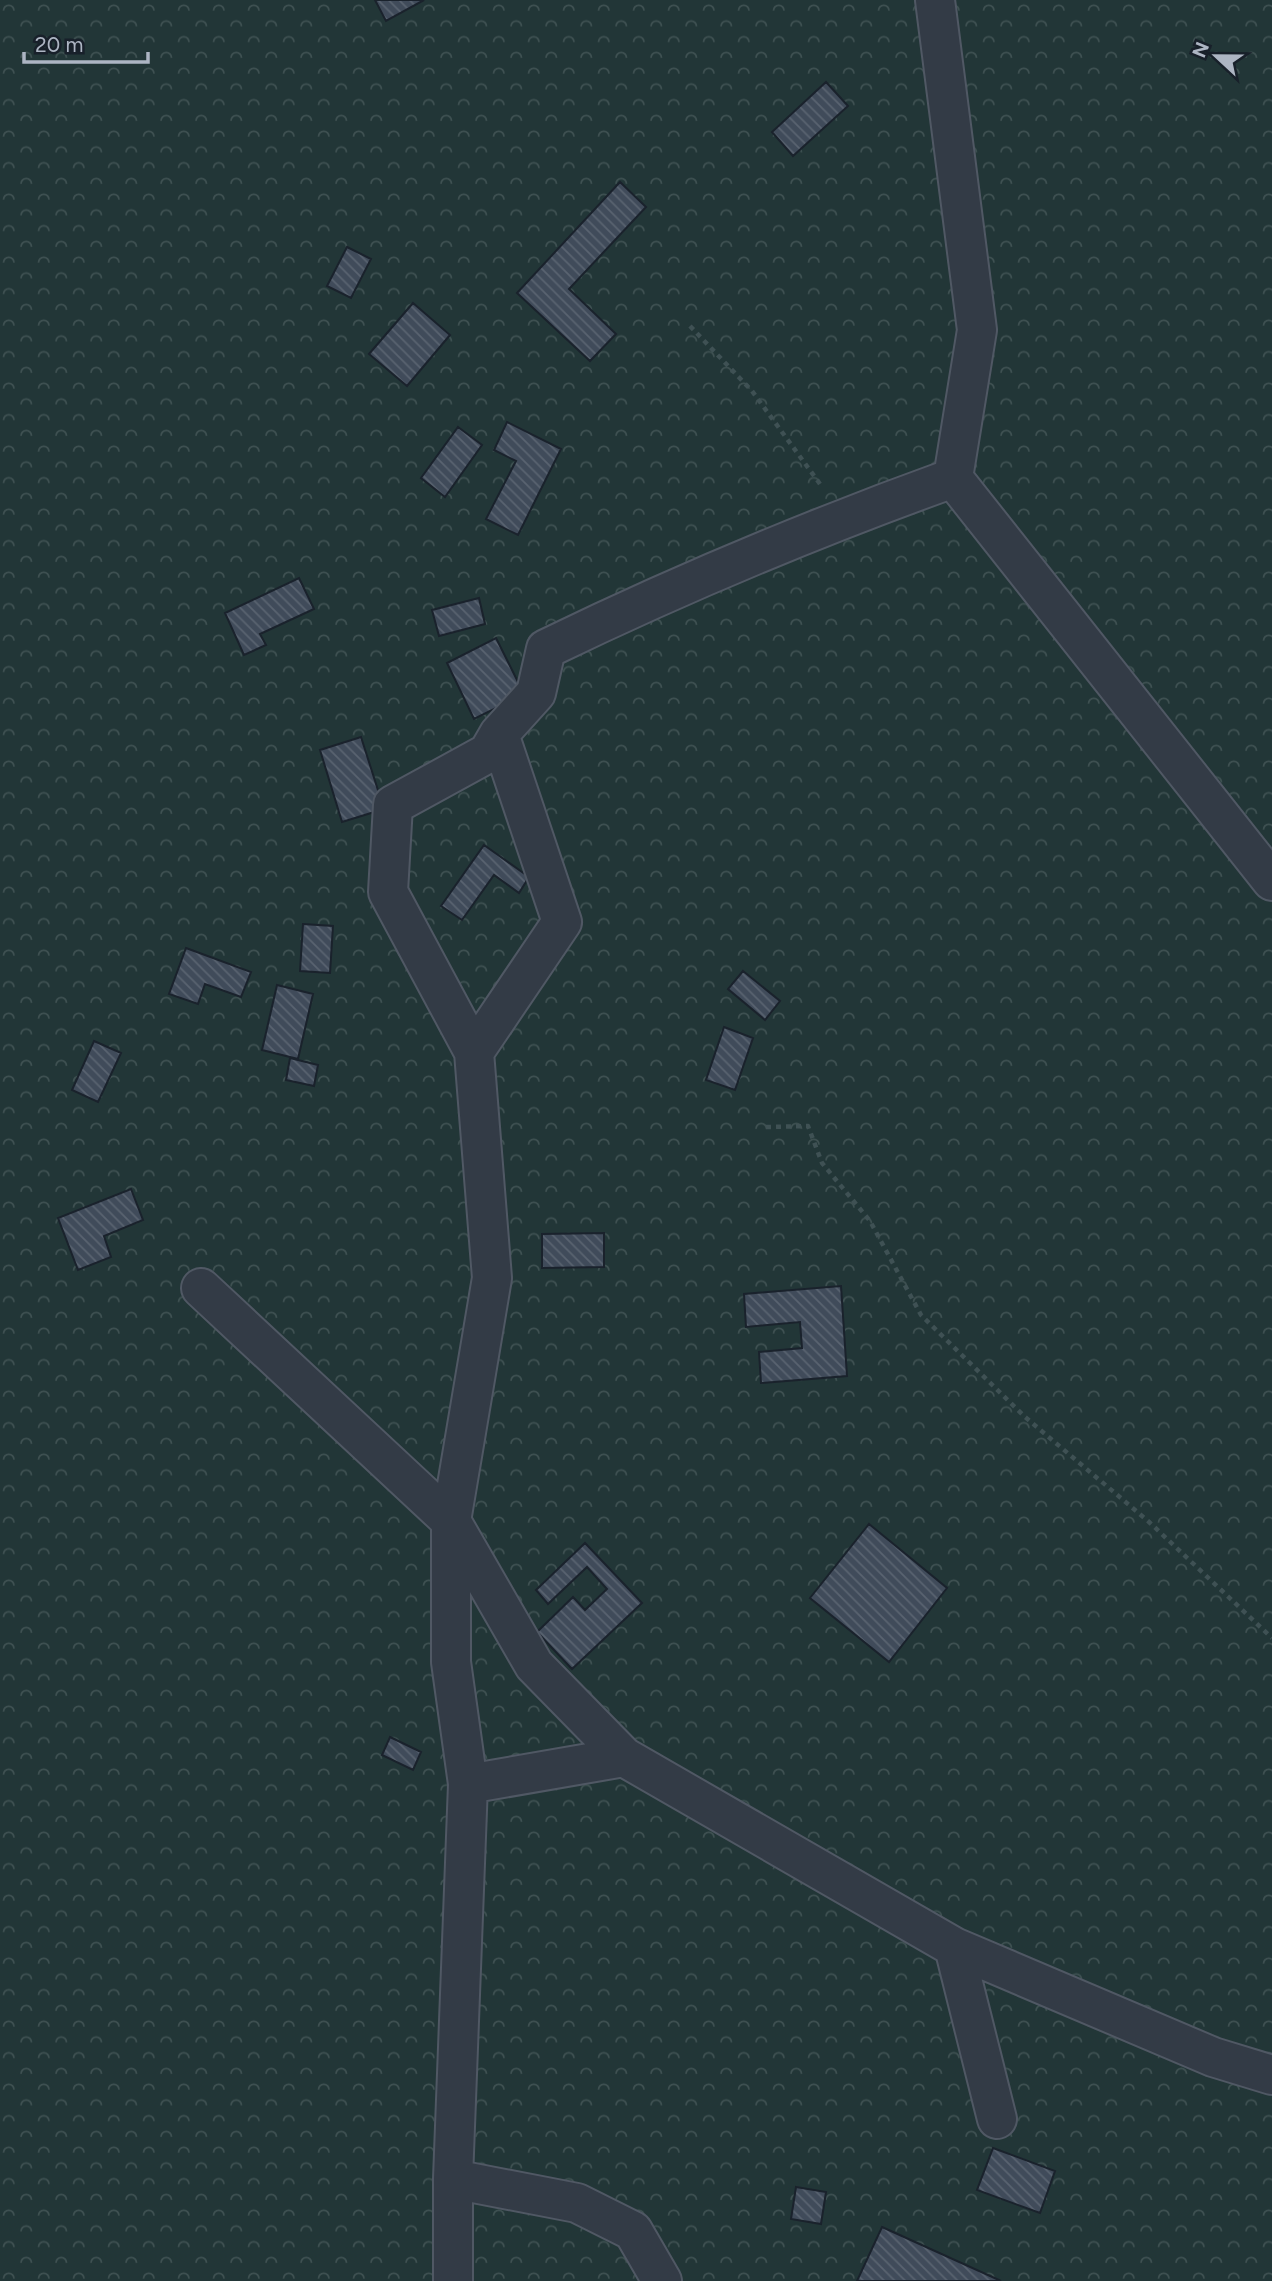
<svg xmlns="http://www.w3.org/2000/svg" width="1272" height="2281" font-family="Figtree,sans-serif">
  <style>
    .forest { fill: url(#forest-crowns) }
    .building { fill: url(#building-back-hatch); stroke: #1a222c; stroke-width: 2 }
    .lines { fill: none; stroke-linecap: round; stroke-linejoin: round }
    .minor-casing { stroke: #505864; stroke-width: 42 }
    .path { stroke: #3f5154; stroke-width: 4.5; stroke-dasharray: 5 5; stroke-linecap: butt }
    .minor { stroke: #333b46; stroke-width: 38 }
  </style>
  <defs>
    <pattern id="forest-crowns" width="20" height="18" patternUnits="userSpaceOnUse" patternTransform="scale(1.75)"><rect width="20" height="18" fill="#223637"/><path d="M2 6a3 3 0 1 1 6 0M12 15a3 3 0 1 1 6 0" fill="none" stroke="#3f5152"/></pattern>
    <pattern id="building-back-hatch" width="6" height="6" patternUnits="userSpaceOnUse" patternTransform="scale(1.75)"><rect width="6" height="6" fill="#404b5a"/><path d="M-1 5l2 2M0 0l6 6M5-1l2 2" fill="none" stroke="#596370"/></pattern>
  </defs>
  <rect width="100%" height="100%" fill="#1f2935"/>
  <path class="forest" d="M0 0H1272V2281H0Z"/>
  <path class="building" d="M375 0H424L386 21Z
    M826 82 848 106 793 156 772 132Z
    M620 182 646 207 569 289 616 334 590 361 517 293Z
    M347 247 371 259 351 298 327 286Z
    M413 303 450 335 407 386 369 354Z
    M507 422 561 449 518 535 486 519 516 461 494 450Z
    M458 427 482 445 445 497 421 478Z
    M299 578 314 609 260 634 266 645 244 655 225 613Z
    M479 598 485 624 439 636 432 610Z
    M496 638 524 694 474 719 447 663Z
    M361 737 384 809 342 822 320 750Z
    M484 845 529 877 519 893 494 875 462 920 441 906Z
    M303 924 333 926 330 973 300 971Z
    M186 948 251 972 241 997 205 984 198 1004 169 994Z
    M743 971 780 1001 765 1020 728 989Z
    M277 985 313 994 298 1059 262 1050Z
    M724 1027 753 1038 735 1090 706 1080Z
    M94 1041 121 1053 98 1102 72 1090Z
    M290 1058 318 1065 314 1086 286 1080Z
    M131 1189 143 1220 104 1236 111 1257 78 1270 58 1218Z
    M604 1233V1267L542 1268V1234Z
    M841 1286 847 1376 761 1383 759 1352 802 1348 800 1322 746 1327 744 1294Z
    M869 1524 947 1588 889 1662 810 1598Z
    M585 1543 642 1603 572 1669 537 1632 573 1597 585 1610 607 1589 587 1567 548 1604 536 1590Z
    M390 1737 421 1752 413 1770 382 1755Z
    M993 2148 1055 2171 1040 2213 977 2190Z
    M796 2187 826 2192 821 2224 791 2219Z
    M882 2227 1001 2281H857Z"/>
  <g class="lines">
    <g class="minor-casing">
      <path id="minor" d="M935 0 977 330 953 478 1272 881
        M474 1052 562 922 499 734
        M201 1288 451 1521 534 1665 624 1757 954 1947
        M468 1784 624 1757
        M997 2119 954 1947 1213 2057 1272 2075
        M453 2179 577 2203 633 2231 662 2281
        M453 2281V2179L468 1784 451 1662V1521L492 1278 474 1052 388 892 393 805 488 753 499 734 536 693 546 649C678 585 814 528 953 478"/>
    </g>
    <path class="path" d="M690 326 752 391 820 484
      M766 1127 808 1126 822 1163 870 1221 921 1315 1025 1417 1148 1521 1272 1638"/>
    <use href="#minor" class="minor"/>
  </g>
  <g transform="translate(1216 56) rotate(292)" stroke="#18202a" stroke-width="5" paint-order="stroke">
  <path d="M0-5L12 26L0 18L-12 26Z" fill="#adb5c3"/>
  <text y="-10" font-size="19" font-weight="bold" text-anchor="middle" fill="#adb5c3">N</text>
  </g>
  <path d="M24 52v10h124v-10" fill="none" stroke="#adb5c3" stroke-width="3.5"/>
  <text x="35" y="52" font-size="21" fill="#adb5c3" stroke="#18202a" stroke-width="5" paint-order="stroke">20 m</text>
</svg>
